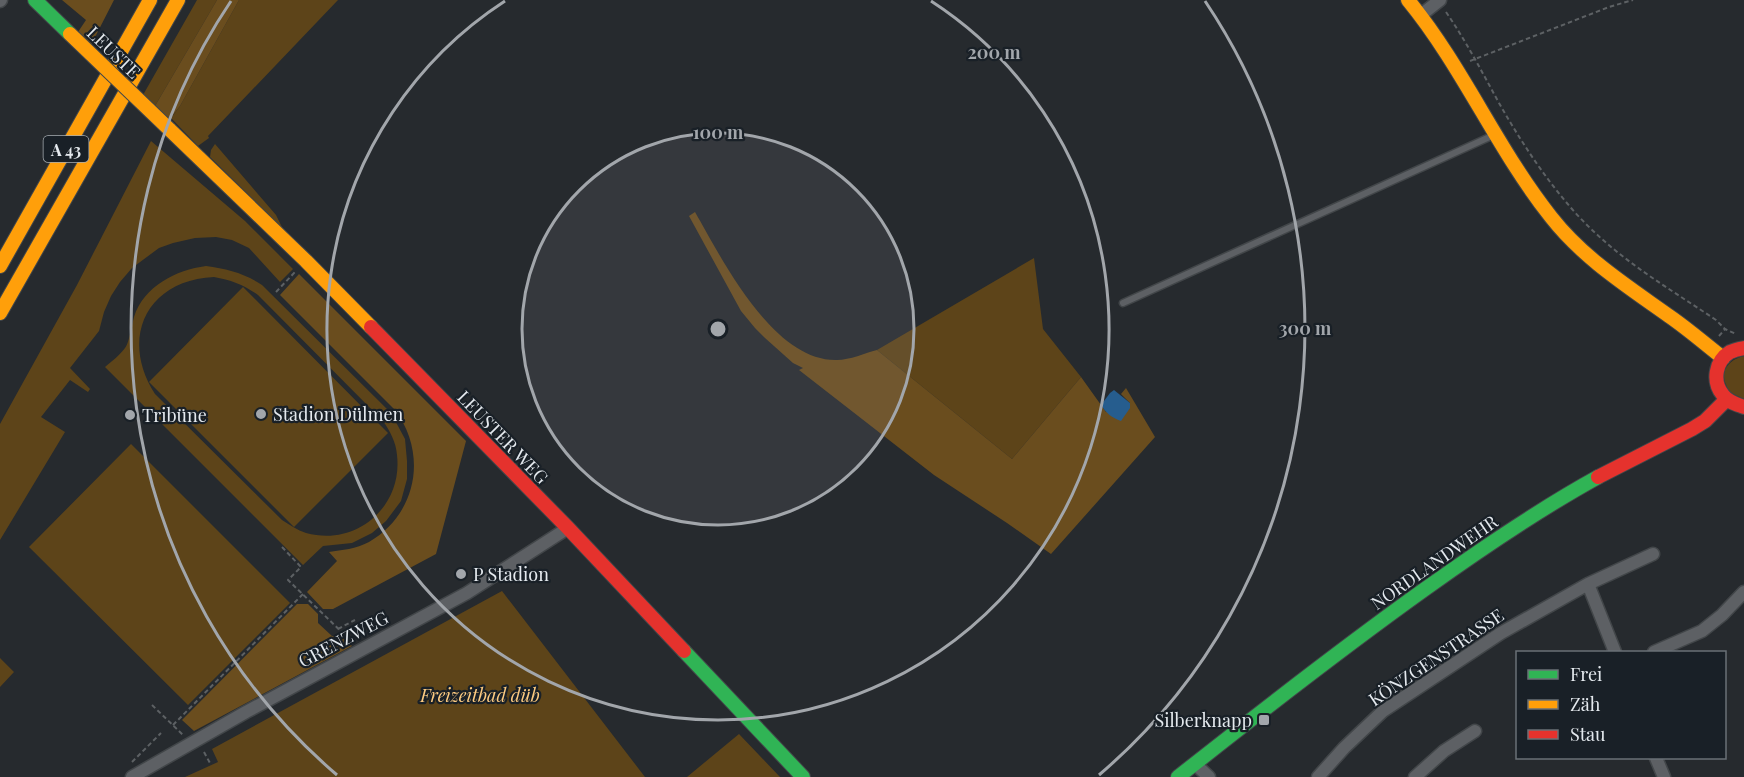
<svg xmlns="http://www.w3.org/2000/svg" width="1744" height="777" font-family="'Playfair Display',serif">
  <style>
    .green { fill: #5d4419; fill-rule: evenodd }
    .forest { fill: #6a4d1e }
    .water { fill: #265d8e }
    .lines { fill: none; stroke-linecap: round; stroke-linejoin: round }
    .lane-casing { stroke: #424649; stroke-width: 9 }
    .street-casing { stroke: #424649; stroke-width: 15 }
    .fast-casing { stroke: #424649; stroke-width: 16 }
    .slow-casing { stroke: #424649; stroke-width: 16 }
    .jam-casing { stroke: #424649; stroke-width: 16 }
    .path { stroke: #5d6164; stroke-width: 2; stroke-dasharray: 4.5 3; stroke-linecap: butt }
    .lane { stroke: #5d6064; stroke-width: 6 }
    .street { stroke: #5d6064; stroke-width: 12 }
    .fast { stroke: #30b455; stroke-width: 14 }
    .slow { stroke: #ff9f0a; stroke-width: 14 }
    .jam { stroke: #e5322d; stroke-width: 14 }
    .slow-bridge-casing { stroke: #424649; stroke-width: 16; stroke-linecap: butt }
    .slow-bridge { stroke: #ff9f0a; stroke-width: 14 }
    .ring { fill: none; stroke: #a2a6ab; stroke-width: 3 }
    .poi-dot { fill: #a2a6ab; stroke: #192027; stroke-width: 2 }
    .labels { text-anchor: middle; dominant-baseline: central; stroke-width: 4.5; stroke-linejoin: round; paint-order: stroke }
    .shield { fill: #192027; stroke: #a7adb2; stroke-width: 1.5 }
    .shield-label { font-size: 16px; font-weight: bold; fill: #e4e9ee }
    .street-label { font-size: 18px; fill: #e4e9ee; stroke: #192027 }
    .poi-label { font-size: 18px; fill: #e4e9ee; stroke: #192027; text-anchor: start }
    .park-label { font-size: 18px; font-style: italic; fill: #fdcb81; stroke: #192027 }
    .centre { fill: #a2a6ab; stroke: #192027; stroke-width: 3 }
    .ring-label { font-size: 18px; text-anchor: middle; font-weight: bold; fill: #a2a6ab; stroke: #192027; stroke-width: 4.5; stroke-linejoin: round; paint-order: stroke }
  </style>
  <rect width="100%" height="100%" fill="#262a2e"/>
  <path class="green" d="M197 0H217L155 106 143 95Z
    M239 0H338L208 136 209 138 198 146 171 118 180 106Z
    M151 141 245 221 293 269 280 282 249 248 232 240 216 237 195 238 173 243 159 248 132 268 120 282 111 296 104 312 99 331 70 368 90 389 88 392 70 380 41 417 65 432 0 540V424L77 285Z
    M215 144 276 215 283 229 210 157 211 150Z
    M1034 258 1043 329 1081 377 1012 459 877 350Z
    M206 266C227 269 244 273 262 285L391 413 405 439 407 461V479L401 501 386 521 372 533 352 543 323 546 303 565 105 367C112 361 120 355 125 348 129 344 132 324 134 317 144 286 176 270 206 266ZM214 277C231 280 244 285 258 295L383 421C390 431 396 442 397 455 403 506 357 547 306 533 297 530 290 525 282 520L155 394C119 338 147 280 214 277Z
    M243 287 388 433 294 527 149 382Z
    M1744 356V399L1729 392C1728 388 1724 382 1724 377 1723 366 1734 358 1744 356Z
    M131 444 290 603 188 705 29 547Z
    M502 591 645 777H185L218 762 212 749Z
    M0 658 14 672 0 687Z
    M739 734 780 777H687Z"/>
  <path class="forest" d="M62 0H114L91 45 78 32 86 20Z
    M217 0H239L180 106 169 120 155 106Z
    M695 212C722 259 773 362 837 360 850 360 865 353 877 350L1012 459 1081 377 1106 412 1130 403 1121 394 1126 388 1155 437 1051 554 1007 523 934 475 799 370 803 368 793 363 765 338 755 328 741 311 689 216Z
    M299 274 466 441 436 554 333 609H323L307 592 337 561 329 552C342 550 356 549 369 542 417 514 428 454 395 410L280 295Z
    M297 604H308L318 614V623L332 636H342L352 646 194 731 182 720Z"/>
  <path class="water" d="M1114 390 1130 403V408L1121 421C1112 418 1106 413 1101 405L1110 393Z"/>
  <g class="lines">
    <g class="lane-casing">
      <path id="lane" d="M1123 303 1494 135"/>
    </g>
    <g class="street-casing">
      <path id="street" d="M0 1 1 0
        M1421 15 1440 0
        M1615 652 1588 584 1653 554
        M1654 652 1702 631 1722 615 1744 592
        M1656 758 1664 777
        M1195 764 1209 777
        M132 777 246 712 467 593 568 528
        M1318 777 1344 748 1383 711 1501 633 1588 584
        M1415 777 1444 751 1475 731"/>
    </g>
    <g class="fast-casing">
      <path id="fast" d="M35 0 70 34
        M684 651 803 777
        M1178 777C1259 713 1341 649 1425 589 1481 549 1538 510 1598 477"/>
    </g>
    <g class="slow-casing">
      <path id="slow" d="M1408 0C1463 67 1497 149 1551 217 1583 258 1627 286 1669 316 1688 329 1705 344 1723 358
        M169 129 306 261 371 327
        M0 266 150 0
        M0 313 178 0"/>
    </g>
    <g class="jam-casing">
      <path id="jam" d="M371 327 568 528 684 651
        M1744 348C1739 349 1734 350 1730 352 1715 361 1712 382 1723 395 1728 402 1736 404 1744 407
        M1598 477 1692 429 1705 421 1726 400"/>
    </g>
    <path class="path" d="M1446 12C1466 41 1482 72 1499 103 1520 140 1544 177 1572 209 1614 257 1664 285 1716 320L1725 329 1736 334
      M1470 61 1609 7 1633 0
      M276 292 295 272
      M1719 336 1725 329
      M282 547 301 567 288 580 352 642
      M338 629 355 620
      M152 705 183 735
      M173 725 303 594
      M204 752 211 765
      M132 762 161 733"/>
    <use href="#lane" class="lane"/>
    <use href="#street" class="street"/>
    <use href="#fast" class="fast"/>
    <use href="#slow" class="slow"/>
    <use href="#jam" class="jam"/>
    <g class="slow-bridge-casing">
      <path id="slow-bridge" d="M70 34 169 129"/>
    </g>
    <use href="#slow-bridge" class="slow-bridge"/>
  </g>
  <circle cx="718" cy="329" r="196" fill="#a2a6ab" fill-opacity=".12"/>
  <g class="ring">
    <circle cx="718" cy="329" r="196"/>
    <path d="M931 1A391 391 0 1 1 505 1"/>
    <path d="M337 775A587 587 0 0 1 231 1M1205 1A587 587 0 0 1 1099 775"/>
  </g>
  <g class="poi-dot">
    <circle cx="261" cy="414" r="6"/>
    <circle cx="130" cy="415" r="6"/>
    <circle cx="461" cy="574" r="6"/>
    <rect x="1258" y="714" width="12" height="12" rx="3"/>
  </g>
  <g class="labels">
    <rect class="shield" x="43.5" y="136" width="45" height="26" rx="4.5"/>
    <g class="shield-label">
      <text x="66" y="149">A 43</text>
    </g>
    <g class="street-label">
      <text transform="translate(114 52) rotate(44)">LEUSTE</text>
      <text transform="translate(503 437) rotate(46)">LEUSTER WEG</text>
      <text transform="translate(1434 562) rotate(-35)">NORDLANDWEHR</text>
      <text transform="translate(343 639) rotate(-28)">GRENZWEG</text>
      <text transform="translate(1436 657) rotate(-34)">KÖNZGENSTRASSE</text>
    </g>
    <g class="poi-label">
      <text x="273" y="414">Stadion Dülmen</text>
      <text x="142" y="415">Tribüne</text>
      <text x="473" y="574">P Stadion</text>
      <text x="1252" y="720" text-anchor="end">Silberknapp</text>
    </g>
    <g class="park-label">
      <text x="480" y="695">Freizeitbad düb</text>
    </g>
  </g>
  <circle cx="718" cy="329" r="9" class="centre"/>
  <g class="ring-label">
    <text x="994" y="59">200 m</text>
    <text x="718" y="139">100 m</text>
    <text x="1305" y="335">300 m</text>
  </g>
  <rect x="1516" y="651" width="210" height="108" fill="#192027" stroke="#6a7077" stroke-width="1.5"/>
  <rect x="1528" y="670" width="30" height="9" fill="#30b455" stroke="#6a7077" stroke-width="1.5"/>
  <text x="1570" y="681" font-size="18" fill="#e4e9ee">Frei</text>
  <rect x="1528" y="700" width="30" height="9" fill="#ff9f0a" stroke="#6a7077" stroke-width="1.5"/>
  <text x="1570" y="711" font-size="18" fill="#e4e9ee">Zäh</text>
  <rect x="1528" y="730" width="30" height="9" fill="#e5322d" stroke="#6a7077" stroke-width="1.5"/>
  <text x="1570" y="741" font-size="18" fill="#e4e9ee">Stau</text>
</svg>
